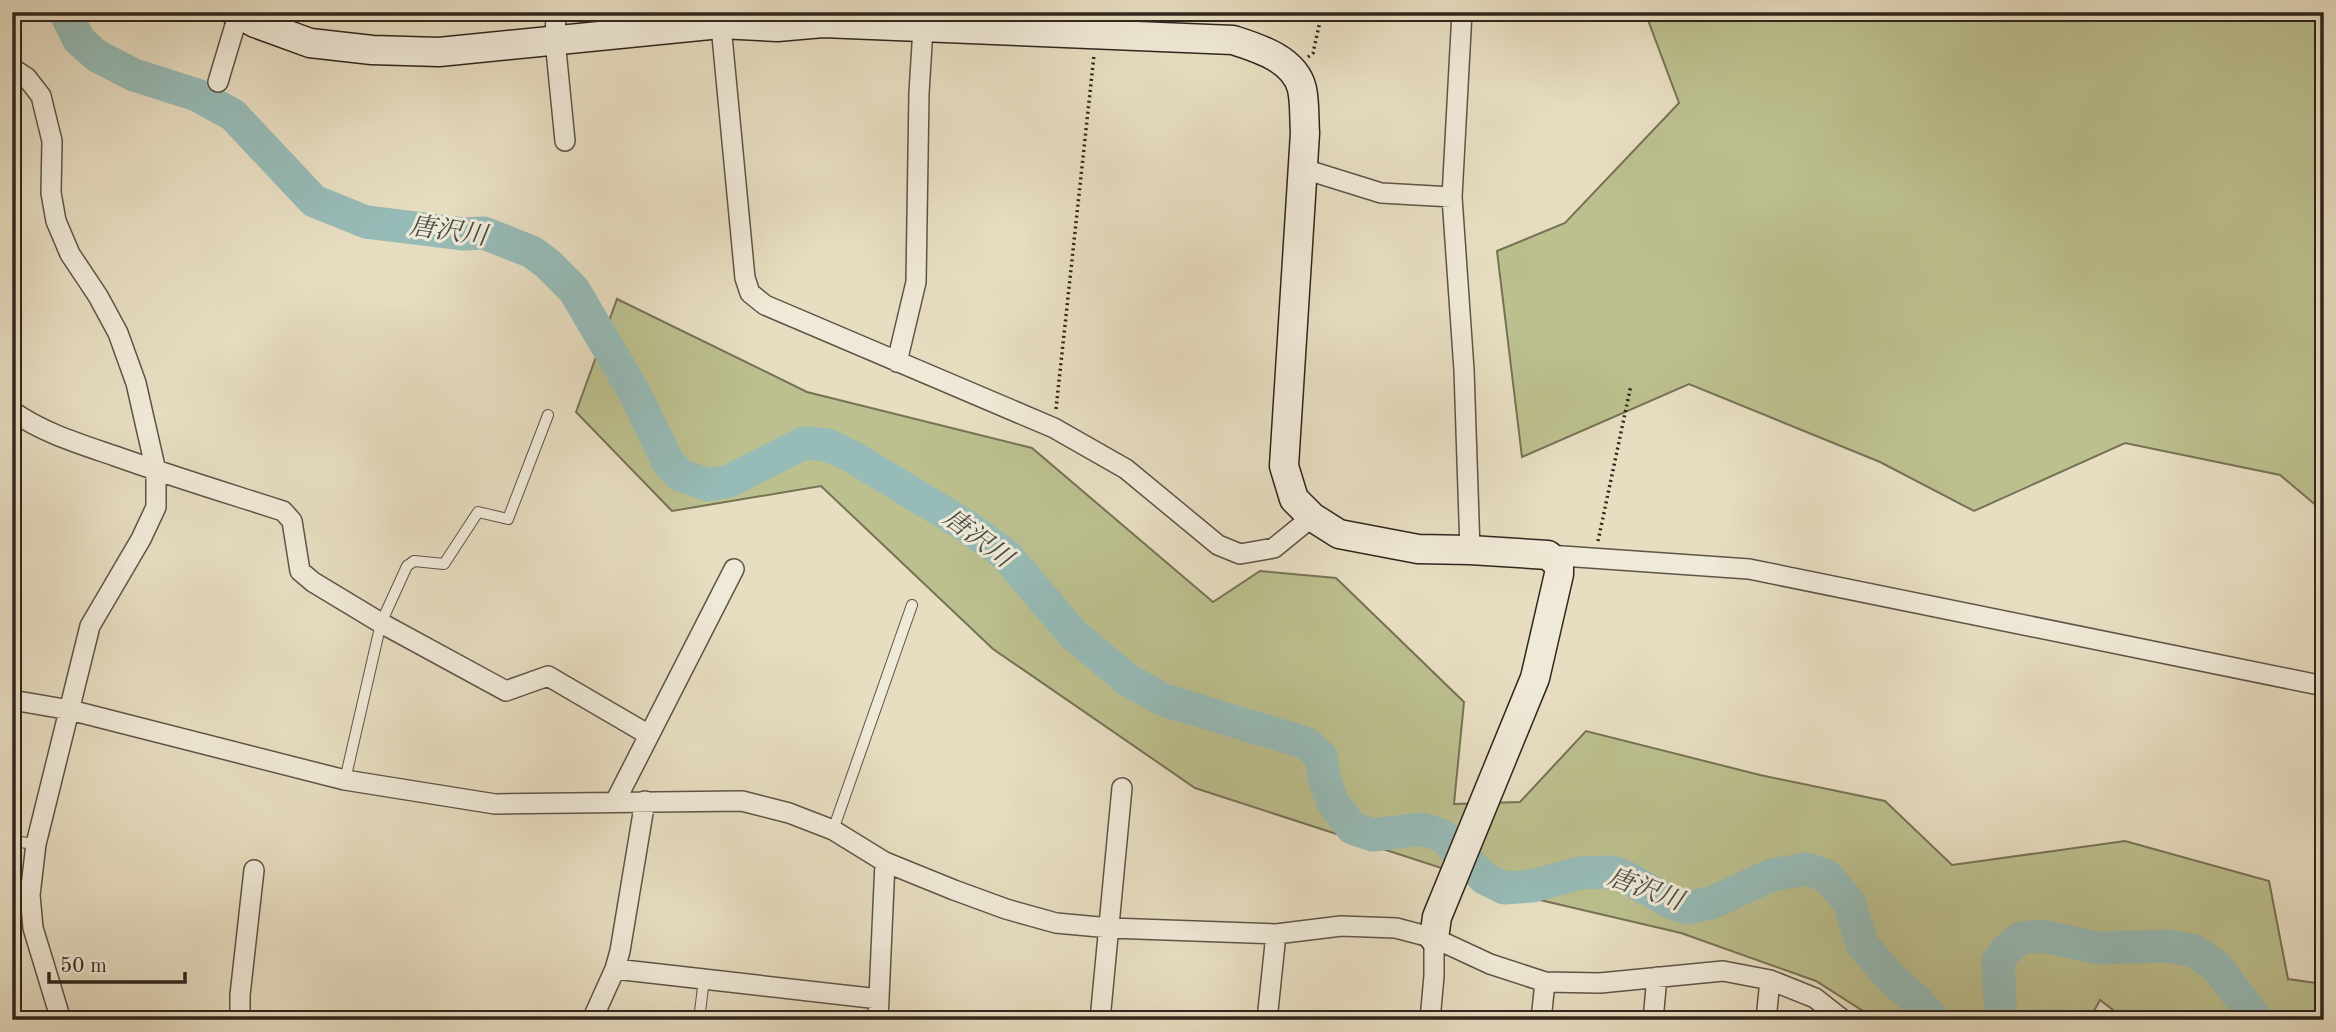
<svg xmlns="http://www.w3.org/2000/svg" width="2336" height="1032" font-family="'Old Standard TT','Noto Serif JP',serif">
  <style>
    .green { fill: #bcbf8e; stroke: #767256; stroke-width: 2 }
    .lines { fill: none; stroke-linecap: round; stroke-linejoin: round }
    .river { stroke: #97bbb7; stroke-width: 33 }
    .lane-casing { stroke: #5e5447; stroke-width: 12 }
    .street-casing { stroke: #5e5447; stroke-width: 22 }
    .secondary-casing { stroke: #30261e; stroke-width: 31 }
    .path { stroke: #30261e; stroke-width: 3.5; stroke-dasharray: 2 3.5; stroke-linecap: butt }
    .lane { stroke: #efe9d7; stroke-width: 10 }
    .street { stroke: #efe9d7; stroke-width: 19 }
    .secondary { stroke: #efe9d7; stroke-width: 28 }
    .labels { text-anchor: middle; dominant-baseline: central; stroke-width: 6; stroke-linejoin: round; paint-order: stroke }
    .water-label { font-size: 26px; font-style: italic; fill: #4a4b44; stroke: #efe9d7 }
  </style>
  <rect width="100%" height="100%" fill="#e7ddc1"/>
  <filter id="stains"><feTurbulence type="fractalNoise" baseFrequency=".00286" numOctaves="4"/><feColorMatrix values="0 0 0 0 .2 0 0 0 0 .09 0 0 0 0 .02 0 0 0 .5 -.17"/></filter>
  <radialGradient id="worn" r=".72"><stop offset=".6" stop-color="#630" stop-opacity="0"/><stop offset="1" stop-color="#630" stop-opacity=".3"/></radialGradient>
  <path class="green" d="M1645 12H2324V512L2280 475 2125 443 1974 511 1880 462 1689 384 1522 457 1497 251 1565 223 1679 103Z
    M617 299 807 392 1032 448 1213 602 1260 571 1336 578 1464 702 1454 804 1520 802 1586 731 1760 775 1885 801 1952 865 2125 841 2269 881 2288 979 2324 984V1020H2126L2100 1000 2089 1020H1877L1816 981 1681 933 1540 900 1195 788 993 649 821 486 672 511 576 412Z"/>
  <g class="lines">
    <path class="river" d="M65 12 79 40 97 56 134 75 197 95 233 115 314 201 366 222 464 234 484 233 532 252 548 264 574 290 634 392 668 462 680 475 708 485 729 481 804 443 827 445 851 456 968 527 1006 555 1073 634 1128 680 1164 700 1306 743 1321 757 1325 781 1333 803 1352 828 1373 835 1422 829 1443 836 1484 878 1504 888 1532 886 1580 873 1612 872 1626 877 1672 903 1686 908 1711 903 1772 875 1806 869 1827 876 1849 902 1862 944 1890 977 1917 1001 1934 1020
      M2001 1020 1998 962 2005 951 2021 938 2042 936 2097 948 2168 946 2194 951 2216 966 2257 1020"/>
    <g class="lane-casing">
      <path id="lane" d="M345 780 381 623 407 566 414 561 444 564 478 512 508 519 548 415
        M833 830 912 605
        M12 841 36 844
        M699 1020 704 979"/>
    </g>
    <g class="street-casing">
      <path id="street" d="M556 12 555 40 565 141
        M1462 12 1452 197 1464 370 1470 550
        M720 15 745 278 750 293 765 305 1054 428 1126 469 1218 545 1240 554 1274 548 1312 517
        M12 68 27 78 41 96 52 141 51 193 56 221 70 254 98 296 118 333 136 383 156 471V507L141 539 90 626 36 844 30 895 33 928 61 1020
        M218 82 239 12
        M1304 169 1381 193 1452 197
        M897 362 916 282 919 93 924 12
        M12 411C43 433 80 444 115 456 171 476 227 493 283 511L292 521 300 571 313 582 381 623 506 691 548 676 649 735
        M1548 555 1749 569 2324 686
        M12 700 70 710 345 780 495 804 742 801 789 813 833 830 885 862 954 890 1006 909 1056 923 1110 928 1276 934 1341 926 1396 928 1434 938 1490 964 1545 982 1600 983 1723 971 1770 980 1815 998 1843 1020
        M615 802 734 569
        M615 969 879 999
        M240 1020V995L254 870
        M592 1020 615 969 620 951 645 801
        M878 1020 885 862
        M1100 1020 1122 788
        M1267 1020 1276 934
        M1430 1020 1434 976V938
        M1541 1020 1545 982
        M1653 1020 1657 977
        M1766 1020 1770 980"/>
    </g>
    <g class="secondary-casing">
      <path id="secondary" d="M235 12 255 23 310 43 372 50 439 52 720 24 777 27 823 23 1233 40C1258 48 1295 59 1302 89 1305 103 1304 119 1305 133L1284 466 1294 499 1312 517 1339 534 1418 549 1470 550 1548 555 1559 565V574L1535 678 1437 917 1434 938"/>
    </g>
    <path class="path" d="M1308 57 1313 53 1322 12
      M1056 409 1094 55
      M1598 541 1631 385"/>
    <use href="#lane" class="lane"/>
    <use href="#street" class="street"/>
    <use href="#secondary" class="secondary"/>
  </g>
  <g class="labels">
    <g class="water-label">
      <text transform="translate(448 232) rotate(8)">唐沢川</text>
      <text transform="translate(977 539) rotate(37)">唐沢川</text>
      <text transform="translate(1645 890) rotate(20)">唐沢川</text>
    </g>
  </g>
  <rect width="2336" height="1032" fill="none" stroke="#e7ddc1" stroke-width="42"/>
  <rect x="14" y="14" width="2308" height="1004" fill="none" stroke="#30261e" stroke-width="3.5"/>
  <rect x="21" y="21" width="2294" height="990" fill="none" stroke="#30261e" stroke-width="2"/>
  <path d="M49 972v10h136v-10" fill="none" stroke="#30261e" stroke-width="3.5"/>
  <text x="60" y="972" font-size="21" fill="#30261e" stroke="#efe9d7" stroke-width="5" paint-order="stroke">50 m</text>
  <rect width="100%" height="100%" filter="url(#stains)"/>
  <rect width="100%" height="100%" fill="url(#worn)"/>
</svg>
